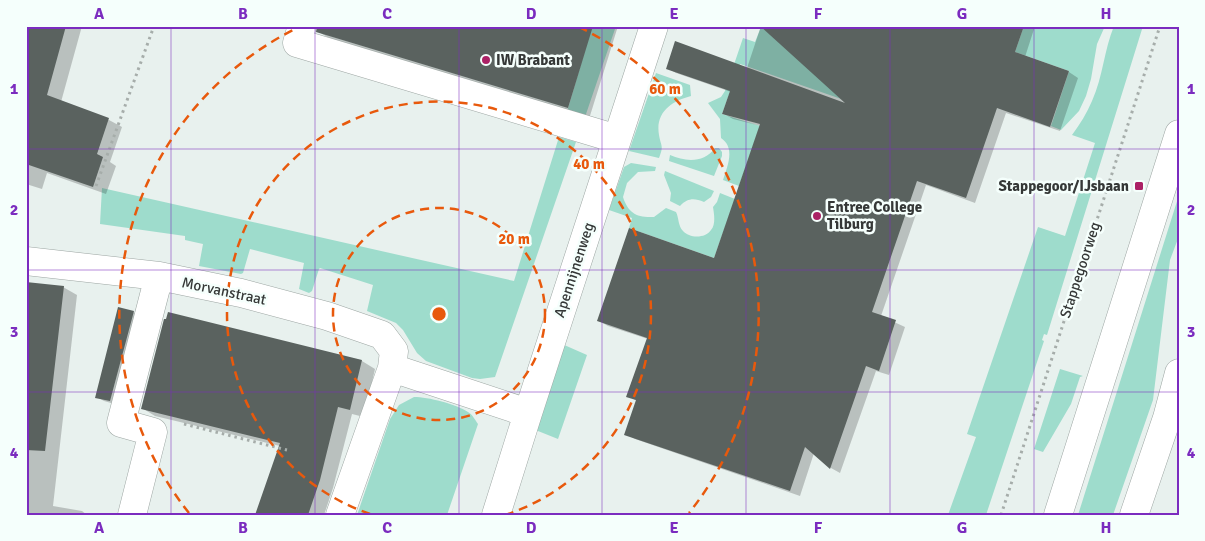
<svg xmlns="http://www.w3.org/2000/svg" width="1205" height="541" font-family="Signika,sans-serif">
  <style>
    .green { fill: #9edccc }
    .shadow { fill: #0003 }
    .building { fill: #5a625f }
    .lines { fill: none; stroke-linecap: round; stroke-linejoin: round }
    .minor-casing { stroke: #9da6a3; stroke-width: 29 }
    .path { stroke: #a6adaa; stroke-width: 3; stroke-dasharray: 2.5 4; stroke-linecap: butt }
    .minor { stroke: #fff; stroke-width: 28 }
    .grid { fill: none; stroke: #7b2cbf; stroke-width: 1; stroke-opacity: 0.55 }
    .ring { fill: none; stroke: #e8590c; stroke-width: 2.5; stroke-dasharray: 9 6 }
    .poi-dot { fill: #ab2165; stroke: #f5fffc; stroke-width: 2 }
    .labels { text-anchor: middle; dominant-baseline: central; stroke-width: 5; stroke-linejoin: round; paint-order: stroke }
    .poi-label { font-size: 15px; font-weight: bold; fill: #353837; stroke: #f5fffc; text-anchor: start }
    .street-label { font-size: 15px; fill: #353837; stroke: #f5fffc }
    .centre { fill: #e8590c; stroke: #f5fffc; stroke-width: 2.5 }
    .ring-label { font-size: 15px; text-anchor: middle; font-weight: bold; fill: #e8590c; stroke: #f5fffc; stroke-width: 5; stroke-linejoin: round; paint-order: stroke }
    .neatline { fill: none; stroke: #7b2cbf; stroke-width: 2 }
    .grid-label { font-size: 16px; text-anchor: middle; font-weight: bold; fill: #7b2cbf }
  </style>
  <rect width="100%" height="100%" fill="#e8f1ee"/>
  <path class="green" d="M592 26H616L585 117 567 112Z
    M1024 26H1105L1097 44 1091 79 1086 96 1079 111 1061 130 1051 126 1069 71 1015 52Z
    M1114 26H1143L1047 335 1044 334 1042 340 1044 341 986 515H948L976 437 967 434 1038 227 1065 236 1095 143 1072 135C1080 124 1087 113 1092 101 1103 77 1104 50 1114 26Z
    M761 27 873 110 740 64 722 114 760 126 739 186 723 180C727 167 736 148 721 138L720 119 708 103 721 97 725 91 743 38 755 42Z
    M656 73 690 85 691 96C672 101 655 112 659 135 661 147 664 145 659 158L629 151Z
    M559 137 576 142 495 377 480 379 472 378 426 361 417 353 403 330 396 323 367 311 373 285 320 268 319 269 312 291 309 293 299 289 304 263 250 249 243 273 241 274 199 266 203 244 185 240V236L100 224 102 188 514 281Z
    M715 148H719L722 152V156L714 176 669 161 670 155C686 162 704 163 715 148Z
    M631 163 656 167 655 171 638 172 627 183 623 197C628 213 637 218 654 217L666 208 676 212C679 218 678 226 683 231 689 238 705 239 711 230 716 224 714 214 713 207L717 202 720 193 735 199 714 258 629 228 632 218 609 210 624 167Z
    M665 171 714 191 711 197 704 202C694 198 688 198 680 206L670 201 671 193 664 175Z
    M1179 195V236L1170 260 1153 400 1113 515H1078Z
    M562 344 587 355 558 439 533 429Z
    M1060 369 1083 376 1080 377 1071 404 1043 452 1034 449Z
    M414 397C428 397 456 404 468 412 473 415 475 420 478 424L447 515H357L390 419 399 405Z"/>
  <path class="shadow" d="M26 26H82L61 102 109 120 122 127 110 162 116 166 106 194 47 173 42 189 26 184Z
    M321 26H618L589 119 340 45 319 32Z
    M761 26H1035L1025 57 1069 72 1078 78 1060 131 1006 113 975 203 926 185 881 316 905 327 889 375 876 371 840 473 831 468 814 453 800 496 635 439 626 434 637 401 628 396 648 339 608 326 599 321 715 260 761 126 733 119 724 114 731 92 676 73 667 68H747Z
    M26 283 63 287 77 295 53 506 82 511 87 515H26Z
    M133 312 140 316 118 405 104 401 97 397Z
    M169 314 362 361 375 369 364 417 352 414 333 488 324 515H256L280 446 155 416 142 408Z"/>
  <path class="building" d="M26 26H66L47 95 109 118 97 154 103 157 93 187 26 164Z
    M317 26H593L568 108 316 32Z
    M760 26H1024L1015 52 1069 71 1050 127 997 108 966 198 917 181 872 312 896 320 879 371 866 366 830 469 805 447 790 491 624 435 636 400 626 397 647 338 597 321 629 228 714 258 760 124 722 114 730 91 666 69 675 41 845 103Z
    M26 282 64 286 45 451 26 450Z
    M118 307 134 311 110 401 95 398Z
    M168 312 362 360 350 410 338 407 320 480 308 515H255L280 443 141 409 164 319H166Z"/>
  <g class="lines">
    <g class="minor-casing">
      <path id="minor" d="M302 26 297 43 617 139
        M26 261 159 276 241 293 327 316 382 335 394 351 392 368 340 515
        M392 368 528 413
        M132 515 153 432 121 423 159 276
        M496 515 528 413 654 26
        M1058 515 1179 134
        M1134 515 1167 418 1179 373"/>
    </g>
    <path class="path" d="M96 186 154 26
      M184 424 287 450
      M1001 515 1160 26"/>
    <use href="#minor" class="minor"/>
  </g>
  <path class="grid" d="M171 26V515M315 26V515M459 26V515M602 26V515M746 26V515M890 26V515M1034 26V515M26 149H1179M26 270H1179M26 392H1179"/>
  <g class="ring">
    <circle cx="439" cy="314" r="106"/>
    <path d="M370 514A212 212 0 1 1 508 514"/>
    <path d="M189 513A319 319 0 0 1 299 27M579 27A319 319 0 0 1 689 513"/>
  </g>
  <g class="poi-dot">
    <circle cx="486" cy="60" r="5"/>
    <rect x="1134" y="181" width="10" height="10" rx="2.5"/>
    <circle cx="817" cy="216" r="5"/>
  </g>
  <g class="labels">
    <g class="poi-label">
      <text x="496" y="60">IW Brabant</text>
      <text x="1129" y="186" text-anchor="end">Stappegoor/IJsbaan</text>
      <text x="827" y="207">Entree College<tspan x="827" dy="17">Tilburg</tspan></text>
    </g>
    <g class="street-label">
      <text transform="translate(574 270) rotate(-72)">Apennijnenweg</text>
      <text transform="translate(1080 270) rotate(-72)">Stappegoorweg</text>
      <text transform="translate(224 291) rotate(12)">Morvanstraat</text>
    </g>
  </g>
  <circle cx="439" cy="314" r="8" class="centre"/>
  <g class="ring-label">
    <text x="665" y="94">60 m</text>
    <text x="589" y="169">40 m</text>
    <text x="514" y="244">20 m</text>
  </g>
  <rect width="1205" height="541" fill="none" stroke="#f5fffc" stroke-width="55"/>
  <rect x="28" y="28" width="1150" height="486" class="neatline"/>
  <g class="grid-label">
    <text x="99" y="19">A</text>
    <text x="243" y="19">B</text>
    <text x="387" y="19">C</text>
    <text x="531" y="19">D</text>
    <text x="674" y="19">E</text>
    <text x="818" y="19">F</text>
    <text x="962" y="19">G</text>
    <text x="1106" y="19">H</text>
    <text x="14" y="94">1</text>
    <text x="1191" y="94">1</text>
    <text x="14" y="215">2</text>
    <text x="1191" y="215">2</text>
    <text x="14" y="337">3</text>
    <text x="1191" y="337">3</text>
    <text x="14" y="458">4</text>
    <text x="1191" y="458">4</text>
    <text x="99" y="533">A</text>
    <text x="243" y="533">B</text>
    <text x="387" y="533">C</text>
    <text x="531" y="533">D</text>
    <text x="674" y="533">E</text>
    <text x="818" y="533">F</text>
    <text x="962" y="533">G</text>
    <text x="1106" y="533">H</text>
  </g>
</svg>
